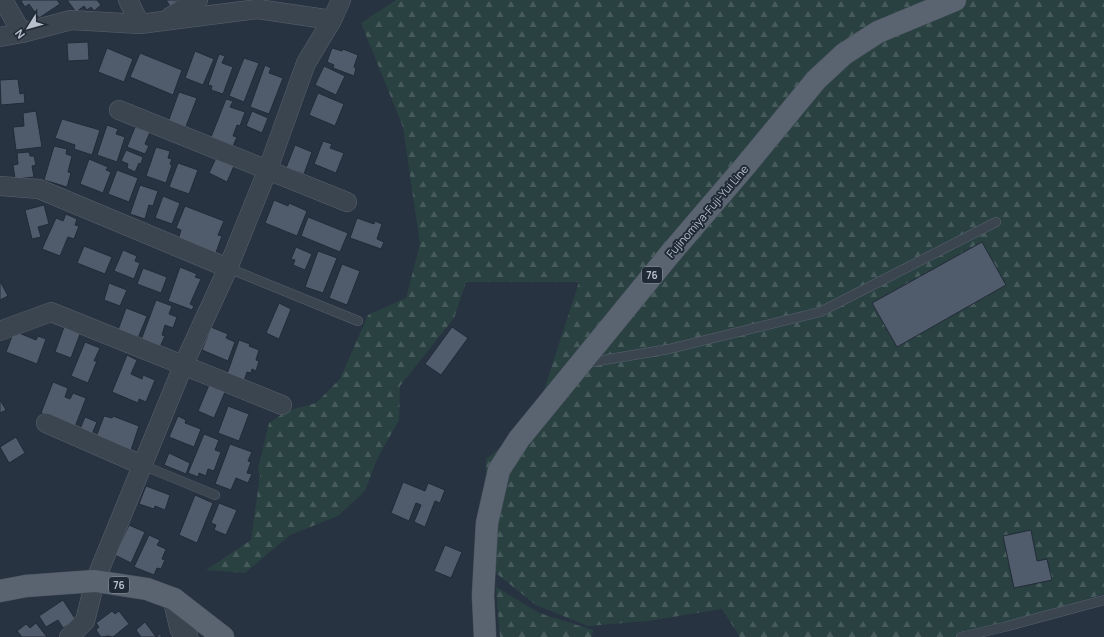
<svg xmlns="http://www.w3.org/2000/svg" width="1104" height="637" font-family="Manrope,sans-serif">
  <style>
    .forest { fill: url(#forest-firs) }
    .building { fill: #505c6b; stroke: #222b38 }
    .lines { fill: none; stroke-linecap: round; stroke-linejoin: round }
    .service-casing { stroke: #59626e; stroke-width: 10 }
    .minor-casing { stroke: #59626e; stroke-width: 20 }
    .tertiary-casing { stroke: #59626e; stroke-width: 23 }
    .primary-casing { stroke: #48505c; stroke-width: 23 }
    .service { stroke: #3b4550; stroke-width: 9 }
    .minor { stroke: #3b4550; stroke-width: 19 }
    .tertiary { stroke: #3b4550; stroke-width: 22 }
    .primary { stroke: #596470; stroke-width: 22 }
    .labels { text-anchor: middle; dominant-baseline: central; stroke-width: 4; stroke-linejoin: round; paint-order: stroke }
    .shield { fill: #202936; stroke: #8a939e; stroke-width: 1 }
    .shield-label { font-size: 10px; font-weight: bold; fill: #b8c0cb }
    .street-label { font-size: 11px; fill: #b8c0cb; stroke: #202936 }
  </style>
  <defs>
    <pattern id="forest-firs" width="22" height="20" patternUnits="userSpaceOnUse"><rect width="22" height="20" fill="#2a4142"/><path d="M5 1l3.5 6h-7zM16 11l3.5 6h-7z" fill="#475b5c"/></pattern>
  </defs>
  <rect width="100%" height="100%" fill="#273340"/>
  <path class="forest" d="M396 0H1104V594L961 637H740L722 609 648 621 588 626 536 605 487 566 486 459 534 421 579 282H466L454 318 400 386 399 420 377 459 365 491 338 516 290 535 245 573 206 570 251 540 260 475 258 469 269 423 287 411 316 403 340 379 368 315 406 298 420 244 403 127 361 23Z
    M496 587 539 613 593 630 592 637H500Z"/>
  <path class="building" d="M22 0H57L60 4 39 18 29 4 25 7 21 1Z
    M67 0H97L101 5 94 11 91 7 87 10 84 6 76 12Z
    M166 0H179L170 6Z
    M88 42 89 60 68 61 67 43Z
    M107 48 133 59 124 82 98 72Z
    M332 48 342 51 343 49 358 55 354 67 356 68 354 76 333 68 334 65 327 62Z
    M195 51 214 59 203 85 185 78Z
    M140 53 182 70 173 95 130 77Z
    M219 54 225 56 222 63 233 67 223 94 211 90 212 86 208 85Z
    M244 58 259 63 244 102 229 96Z
    M265 65 271 68 269 73 283 78 269 114 250 107Z
    M324 66 345 76 336 95 315 85Z
    M18 79 20 94 24 93 25 103 1 105 0 80Z
    M179 92 197 98 185 129 168 122Z
    M318 93 344 104 335 126 309 115Z
    M226 99 233 101 230 107 245 112 240 126 237 125 233 136 237 137 233 146 211 137Z
    M36 111 42 147 16 150 13 127 24 126 23 113Z
    M252 111 268 118 262 133 246 126Z
    M62 119 100 130 92 155 74 149 75 145 55 138Z
    M107 125 118 129 116 134 125 137 117 162 97 155Z
    M135 127 150 132 145 144 149 146 145 154 127 147Z
    M323 141 332 144 330 148 344 153 336 173 314 164Z
    M295 145 312 152 304 174 286 168Z
    M54 146 67 149 66 154 72 156 68 172 71 173 67 187 44 180Z
    M156 147 170 151 168 158 172 159 170 164 172 165 166 183 146 176Z
    M126 150 143 157 141 164 139 163 135 172 127 168 128 164 121 161Z
    M29 152 30 156H34L36 165 32 166 34 177 15 179 13 165 18 164 17 153Z
    M216 158 234 166 227 182 209 173Z
    M89 159 108 167 106 170 111 172 103 193 80 184Z
    M178 163 198 170 189 194 169 187Z
    M117 170 138 178 129 202 108 194Z
    M140 185 158 191 153 206 149 205 145 219 130 214Z
    M163 196 180 203 172 224 155 218Z
    M274 200 288 206 289 203 307 211 297 236 265 223Z
    M44 205 49 224 38 227 41 237 32 239 25 210Z
    M185 206 224 221 218 235 222 236 215 255 178 240 181 230 176 228Z
    M66 214 77 219 75 225 79 226 74 239 68 237 60 256 42 249 56 218 63 221Z
    M308 217 348 233 340 252 301 236Z
    M357 218 374 224 375 221 382 224 377 239 384 242 381 249 350 238Z
    M982 242 1006 285 897 347 872 303Z
    M84 246 112 257 105 274 77 263Z
    M296 247 312 254 305 270 293 265 295 260 291 259Z
    M123 250 137 256 135 261 140 263 134 279 114 271Z
    M318 251 337 258 323 293 305 287Z
    M342 264 360 271 347 305 329 298Z
    M180 267 197 274 195 277 201 279 190 304 194 306 192 310 168 301Z
    M143 268 167 277 161 293 137 284Z
    M0 281 8 296 0 300Z
    M109 283 127 290 120 306 104 300Z
    M156 300 172 306 169 314 177 317 173 328 165 325 162 335 165 336 160 347 141 340Z
    M279 303 291 309 279 339 266 333Z
    M126 308 147 316 138 338 118 330Z
    M64 327 80 334 71 358 55 352Z
    M211 327 228 334 226 338 235 342 228 361 202 350Z
    M452 327 468 338 441 375 425 364Z
    M14 331 36 340 38 336 46 339 37 364 6 352Z
    M239 340 250 344 249 346 259 350 256 360 259 361 256 371 252 369 251 373 247 372 244 381 227 374Z
    M85 342 100 348 94 361H97L88 383 71 376Z
    M127 355 137 360 131 374 142 379 143 375 155 380 146 402 139 399 138 403 112 392Z
    M53 382 68 388 65 397 70 399 73 393 86 398 75 427 41 413Z
    M209 385 225 392 214 418 198 411Z
    M0 400 6 410 0 413Z
    M228 406 249 414 239 441 218 433Z
    M104 416 112 418 113 416 139 426 131 450 96 437Z
    M178 416 186 420 185 423 201 429 194 447 169 437Z
    M85 417 97 422 92 434 80 429Z
    M204 434 219 440 215 450 221 452 214 471 208 469 206 476 199 473 198 477 188 473Z
    M16 437 25 453 9 463 0 447Z
    M230 444 252 452 248 461 251 462 247 473 252 474 248 483 236 478 231 490 215 484Z
    M169 453 190 463 186 474 164 465Z
    M403 482 425 491 428 483 445 490 440 503 435 501 425 527 414 522 421 505 416 503 409 521 391 513Z
    M146 486 170 495 165 510 155 506 154 509 139 504Z
    M195 495 213 503 197 543 179 535Z
    M219 503 237 510 226 535 214 530 216 525 211 523Z
    M129 525 145 532 131 563 115 555Z
    M1031 530 1037 561 1047 559 1052 580 1014 588 1003 536Z
    M149 535 160 540 157 545 166 549 162 559 165 560 161 569 157 568 154 575 134 567Z
    M445 545 462 552 451 578 434 571Z
    M63 600 76 620 63 628 58 620 46 627 39 616Z
    M112 611 115 614 119 611 129 624 113 637 108 636 101 637 96 630 99 627 96 623Z
    M145 622 156 637 160 634 162 637H141L136 630Z
    M36 623 47 637H22L17 631 26 624 30 628Z"/>
  <g class="lines">
    <g class="service-casing">
      <path id="service" d="M228 268 358 321
        M586 363 669 349 820 312 996 222
        M142 465 215 495
        M961 637 1004 627 1104 600"/>
    </g>
    <g class="minor-casing">
      <path id="minor" d="M3 0 22 33
        M128 0 140 24
        M170 17 198 0
        M0 37 22 33 71 20 140 24 258 9 332 20
        M119 110 347 202
        M0 186 39 189 228 268
        M0 331 51 312 282 405
        M46 423 142 465
        M69 637 85 621 95 581 183 366 228 268 268 169 306 63 332 20 341 0"/>
    </g>
    <g class="tertiary-casing">
      <path id="tertiary" d="M174 599 181 629 187 637"/>
    </g>
    <g class="primary-casing">
      <path id="primary" d="M0 591 26 586 95 581 147 589 174 599 223 637
        M485 637 483 595 487 523 499 470 519 439 670 254 746 165 816 80 844 54 878 32 955 0"/>
    </g>
    <use href="#service" class="service"/>
    <use href="#minor" class="minor"/>
    <use href="#tertiary" class="tertiary"/>
    <use href="#primary" class="primary"/>
  </g>
  <g class="labels">
    <g class="shield">
      <rect x="642" y="267" width="20" height="16" rx="3"/>
      <rect x="109" y="577" width="20" height="16" rx="3"/>
    </g>
    <g class="shield-label">
      <text x="652" y="275">76</text>
      <text x="119" y="585">76</text>
    </g>
    <g class="street-label">
      <text transform="translate(707 211) rotate(-49)">Fujinomiya-Fuji-Yui Line</text>
    </g>
  </g>
  <g transform="translate(28 28) rotate(233)" stroke="#202936" stroke-width="3" paint-order="stroke">
  <path d="M0-3L7 15L0 10L-7 15Z" fill="#b8c0cb"/>
  <text y="-6" font-size="11" font-weight="bold" text-anchor="middle" fill="#b8c0cb">N</text>
  </g>
</svg>
